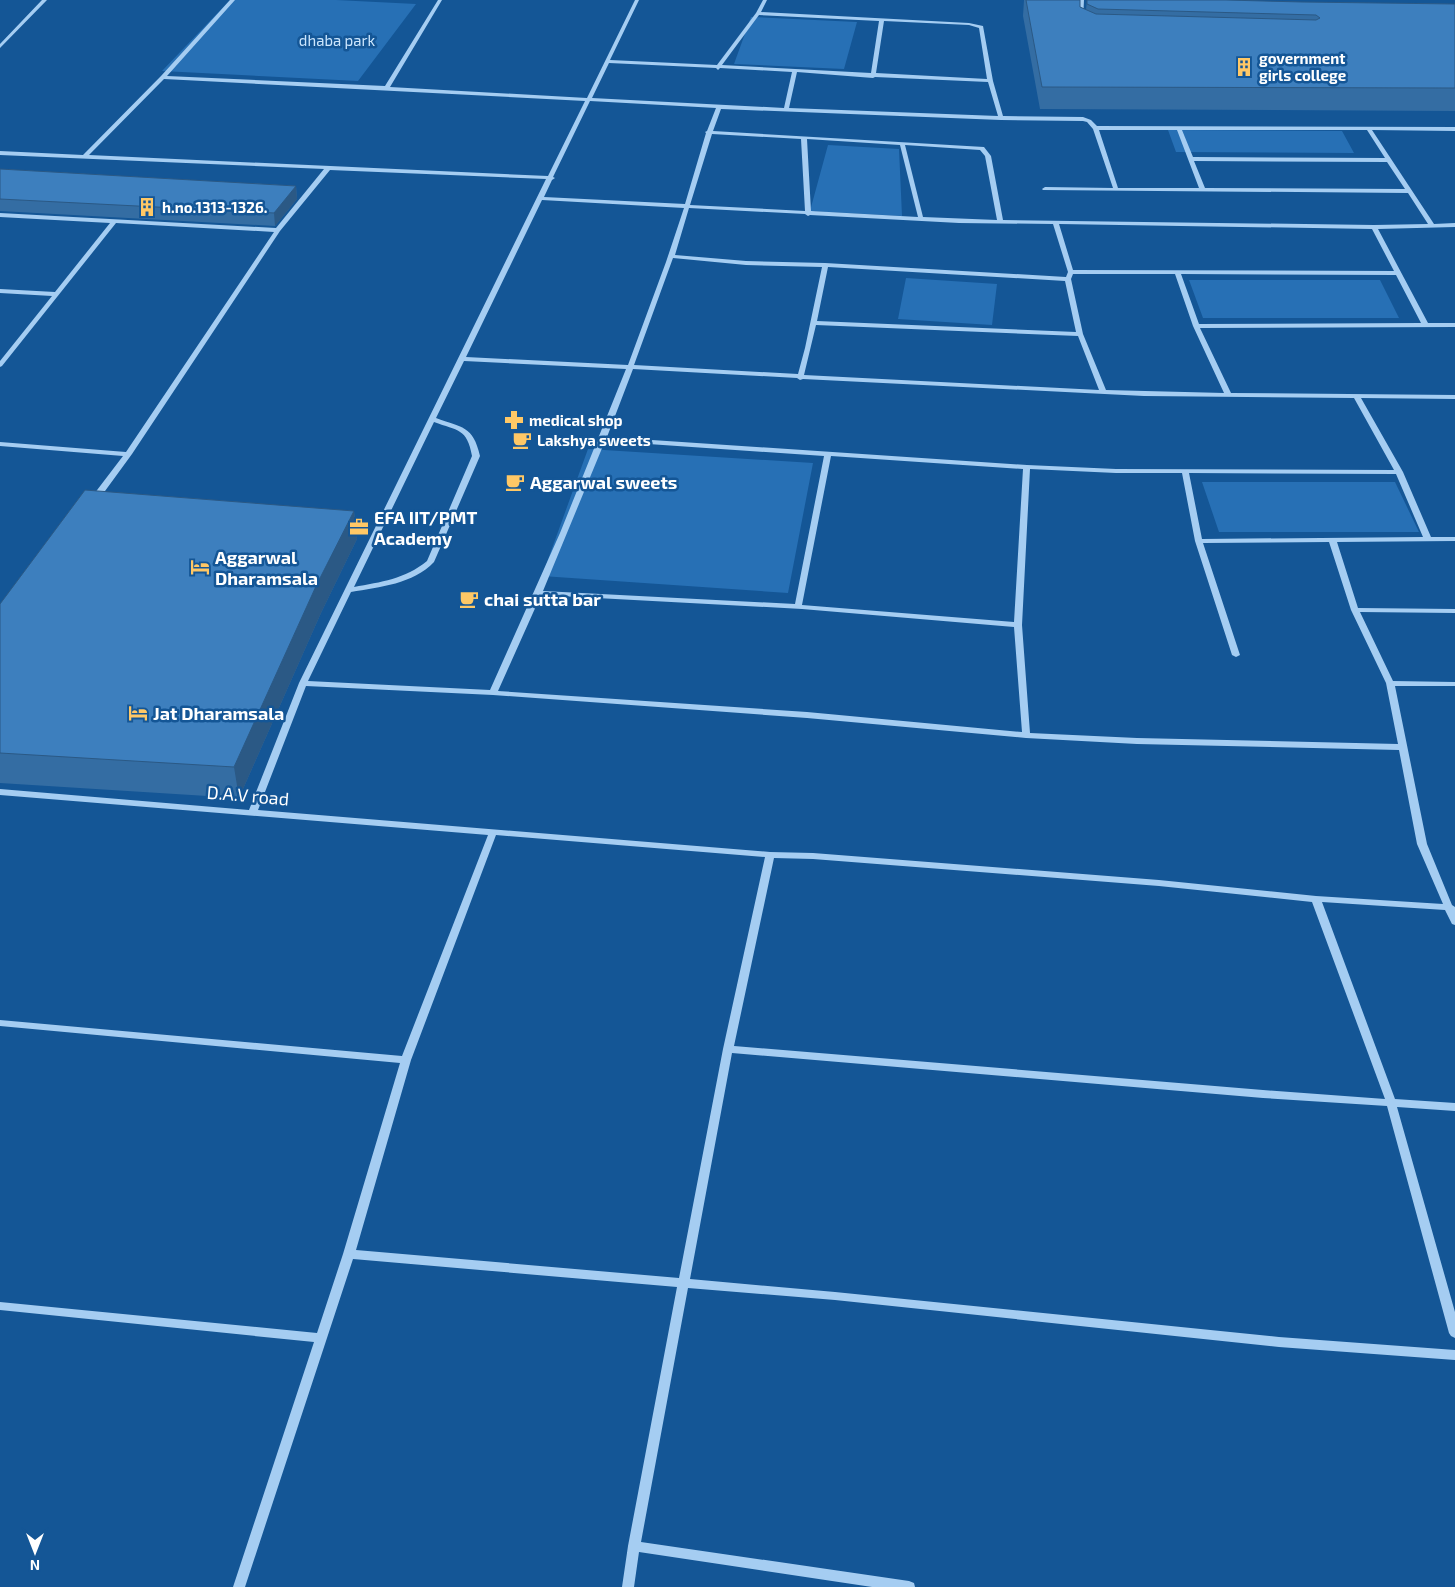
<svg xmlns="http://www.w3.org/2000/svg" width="1455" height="1587" font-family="'Exo 2',sans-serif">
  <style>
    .green { fill: #2770b5 }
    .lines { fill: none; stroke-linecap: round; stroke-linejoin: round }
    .minor { fill: #a5cdf2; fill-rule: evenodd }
    .wall { fill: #346da3 }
    .shaded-wall { fill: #2b5985 }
    .building { fill: #3d7fbe; stroke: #2b5985 }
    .labels { text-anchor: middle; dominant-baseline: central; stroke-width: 5; stroke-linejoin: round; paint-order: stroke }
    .far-park-label { font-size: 15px; fill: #cce6fd; stroke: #145696 }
    .far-poi-label { font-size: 15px; font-weight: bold; fill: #fff; stroke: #145696; text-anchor: start }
    .poi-label { font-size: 18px; font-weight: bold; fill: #fff; stroke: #145696; text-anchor: start }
    .street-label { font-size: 18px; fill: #fff; stroke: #145696 }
  </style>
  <rect width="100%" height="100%" fill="#145696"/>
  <path class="green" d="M230 0H336L416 4 358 81 162 71Z
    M751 17 857 22 844 69 734 64Z
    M1168 130 1342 131 1354 153 1176 152Z
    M828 145 899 149 902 216 810 211Z
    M906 278 997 284 992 325 898 319Z
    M1189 280H1380L1399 318H1203Z
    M588 449 813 463 788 593 542 576Z
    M1202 482H1395L1419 532H1219Z"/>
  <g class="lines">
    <path class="minor" d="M42 0H47L0 48V44Z
      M230 0H235L167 76 385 86 438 0H442L390 87 587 98 635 0H639L610 60 717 65 756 13 763 0H767L761 12 969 23 983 26 993 81 1003 116 1083 117 1091 120 1097 126 1455 127V131L1372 130 1434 224 1455 223V227L1378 229 1428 323H1455V327L1200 328 1231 393 1455 395V399L1361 398 1403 472 1431 537H1455V541L1337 542 1358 608 1455 609V613L1360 612 1393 681 1455 682V686H1395L1427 844 1452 905 1455 907V925L1452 924 1445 910 1322 902 1395 1099 1455 1103V1111L1397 1107 1455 1312V1338L1451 1336 1449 1333 1387 1106 1263 1098 732 1053 690 1279 835 1292 1279 1337 1455 1350V1360L1279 1347 835 1300 688 1288 641 1542 909 1581 914 1583 915 1587H872L639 1552 634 1587H622L628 1546 677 1287 353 1259 245 1587H233L314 1342 0 1310V1302L317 1333 343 1254 400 1063 0 1026V1020L402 1056 488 835 0 795V789L249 810 299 683 546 179 330 170 280 231 132 454 97 502H91V498L123 456 0 446V442L126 452 274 232 116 223 2 366 0 367V361L52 296 0 293V289L55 292 110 223 0 217V213L276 228 324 169 0 155V151L83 155 161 76ZM759 15 879 21 871 73 722 65ZM884 21 969 25 979 28 987 79 876 73ZM609 63 716 68 718 70 720 68 792 72 784 108 592 98ZM797 72 873 78 875 77 988 82 998 116 789 108ZM164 79 585 101 548 176 89 155ZM590 101 716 108 707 131 705 132 706 133 685 204 544 197 552 180 555 178 553 177ZM721 109 1001 120 1083 121 1087 122 1093 129 1113 188 1045 187 1042 189 1043 190 1408 193 1428 224 1374 225 1003 220 991 156 984 147 713 131ZM1099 130H1177L1199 188H1118ZM1182 130H1367L1385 158 1193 157ZM712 134 801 139 805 211 690 205ZM807 139 900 145 918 217 811 211ZM905 145 980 150 985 156 997 220 923 217ZM1194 161 1387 162 1405 189 1205 188ZM542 200 684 208 666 262 628 365 466 357ZM689 208 805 214 808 216 810 215 959 223 1053 224 1068 272 1066 277 825 263 746 261 675 255ZM1059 224 1372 229 1394 271 1073 270ZM673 258 746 265 822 267 805 348 798 374 634 365ZM828 267 1065 281 1076 332 817 321ZM1073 274H1175L1193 326 1224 393 1106 390 1083 334 1071 279ZM1181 274 1396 275 1421 323 1199 324ZM816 325 1078 336 1099 390 804 375ZM464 361 626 369 560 533 490 690 308 681 351 592C380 587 413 584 434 562L480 456C473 425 462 428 436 418ZM633 369 797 378 800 380 803 379 1144 396 1354 398 1394 470 1116 469 1027 465 607 437ZM434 422C458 431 467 428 472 456L427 561C405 579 381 582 354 587ZM605 441 824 456 795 604 543 591ZM831 456 1023 469 1014 622 802 605ZM1030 469 1116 473H1182L1195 541 1232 655 1236 657 1240 655 1203 543 1329 542 1351 610 1386 683 1398 744 1137 738 1030 733 1022 625ZM1189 473 1396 474 1423 537 1202 539ZM541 595 802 609 1014 627 1022 732 807 712 498 691ZM306 686 493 695 807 718 1026 738 1137 744 1399 750 1417 844 1443 904 1316 896 1159 880 813 853 770 852 258 810ZM496 835 765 857 723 1049 679 1278 356 1250 411 1060ZM774 858 813 859 1159 886 1312 902 1385 1099 1263 1090 734 1046Z
      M1080 0H1084L1083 20 1081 21 1079 20Z"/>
  </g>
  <path class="wall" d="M1024 0H1080V7L1086 10 1087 0 1455 4V111L1040 109 1023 16Z
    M0 169 296 186 297 199 275 226 0 211Z
    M354 511 357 539 321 613 239 798 0 783V604Z"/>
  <path class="shaded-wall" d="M296 186 297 199 275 226 274 213Z
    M354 511 357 539 321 613 239 798 234 767 317 584Z"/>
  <path class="building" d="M1026 0H1080V7L1096 14 1316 20 1320 18 1316 15 1098 9 1087 4V0H1226L1302 2 1455 4V88L1042 87Z
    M0 169 296 186 274 213 0 199Z
    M85 490 354 511 317 584 234 767 0 753V604Z"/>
  <defs>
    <g id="building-bare" transform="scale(1.5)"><path d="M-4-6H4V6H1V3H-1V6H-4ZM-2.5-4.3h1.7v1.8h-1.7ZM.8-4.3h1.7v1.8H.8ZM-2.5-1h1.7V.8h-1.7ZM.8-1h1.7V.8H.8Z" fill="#ffc866" stroke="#145696" stroke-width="2.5" paint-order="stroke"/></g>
    <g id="pharmacy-bare" transform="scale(1.5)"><path d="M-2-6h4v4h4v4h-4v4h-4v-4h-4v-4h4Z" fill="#ffc866" stroke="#145696" stroke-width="2.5" paint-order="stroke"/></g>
    <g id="cafe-bare" transform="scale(1.5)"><path d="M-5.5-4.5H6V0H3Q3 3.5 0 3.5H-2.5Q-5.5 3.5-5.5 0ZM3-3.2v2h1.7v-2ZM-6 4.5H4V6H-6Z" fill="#ffc866" stroke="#145696" stroke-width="2.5" paint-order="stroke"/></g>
    <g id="office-bare" transform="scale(1.5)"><path d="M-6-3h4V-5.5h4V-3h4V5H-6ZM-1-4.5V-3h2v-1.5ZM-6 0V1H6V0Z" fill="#ffc866" stroke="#145696" stroke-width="2.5" paint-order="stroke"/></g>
    <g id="hotel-bare" transform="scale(1.5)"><path d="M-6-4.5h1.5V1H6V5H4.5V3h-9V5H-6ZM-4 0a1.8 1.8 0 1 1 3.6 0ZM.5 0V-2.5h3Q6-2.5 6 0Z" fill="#ffc866" stroke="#145696" stroke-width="2.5" paint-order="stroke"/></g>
  </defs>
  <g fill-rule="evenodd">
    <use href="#building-bare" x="1244" y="67"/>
    <use href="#building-bare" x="147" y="207"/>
    <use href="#pharmacy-bare" x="514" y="420"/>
    <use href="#cafe-bare" x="522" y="440"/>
    <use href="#cafe-bare" x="515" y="482"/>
    <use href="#office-bare" x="359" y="527"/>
    <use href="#hotel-bare" x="200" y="567"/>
    <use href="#cafe-bare" x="469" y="599"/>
    <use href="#hotel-bare" x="138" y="713"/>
  </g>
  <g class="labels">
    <g class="far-park-label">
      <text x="337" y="40">dhaba park</text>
    </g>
    <g class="far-poi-label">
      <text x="1259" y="58">government<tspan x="1259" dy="17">girls college</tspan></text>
      <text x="162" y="207">h.no.1313-1326.</text>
      <text x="529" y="420">medical shop</text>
      <text x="537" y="440">Lakshya sweets</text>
    </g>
    <g class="poi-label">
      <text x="530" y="482">Aggarwal sweets</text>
      <text x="374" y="517">EFA IIT/PMT<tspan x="374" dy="21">Academy</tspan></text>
      <text x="215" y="557">Aggarwal<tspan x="215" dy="21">Dharamsala</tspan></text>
      <text x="484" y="599">chai sutta bar</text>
      <text x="153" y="713">Jat Dharamsala</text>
    </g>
    <g class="street-label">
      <text transform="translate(248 795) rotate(5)">D.A.V road</text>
    </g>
  </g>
  <g transform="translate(35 1552) rotate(180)" stroke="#145696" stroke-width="4" paint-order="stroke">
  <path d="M0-4L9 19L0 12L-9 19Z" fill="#ffffff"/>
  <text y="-8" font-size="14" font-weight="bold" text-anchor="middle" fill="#ffffff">N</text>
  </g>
</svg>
